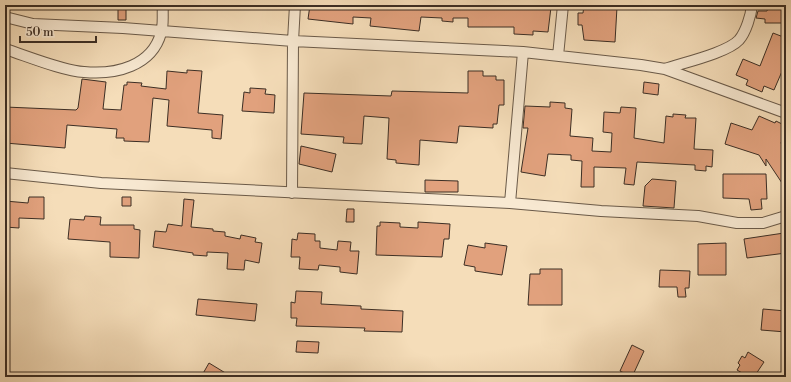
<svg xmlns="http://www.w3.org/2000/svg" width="791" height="382" font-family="'Libre Bodoni',serif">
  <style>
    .building { fill: #e1a17d; stroke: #3c2e24 }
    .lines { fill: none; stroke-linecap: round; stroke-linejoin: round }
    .minor-casing { stroke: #6a5a49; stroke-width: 12 }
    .minor { stroke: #f8e9d2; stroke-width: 10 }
  </style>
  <rect width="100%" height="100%" fill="#f5ddb9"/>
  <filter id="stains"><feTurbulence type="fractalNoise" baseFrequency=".005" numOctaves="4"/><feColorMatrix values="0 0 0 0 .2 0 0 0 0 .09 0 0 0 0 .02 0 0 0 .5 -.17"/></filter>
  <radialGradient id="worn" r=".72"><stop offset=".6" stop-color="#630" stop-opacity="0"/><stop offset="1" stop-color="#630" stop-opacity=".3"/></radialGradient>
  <path class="building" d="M310 5H520L551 7 548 32 533 31V35L514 34V27H468V18H453V22L442 21V18L421 17 419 31 370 26 371 18 353 17V24L308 19Z
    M584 5 617 7 615 42 584 40 582 25H578V13H583Z
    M769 5H786V23H765V19L756 18 758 11H767Z
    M118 6H126V20H118Z
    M773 33 786 38V62L774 90 764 86 762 92 746 85 748 80 736 75 743 59 760 66Z
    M187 70 202 71 198 113 223 115 221 139 212 138V130L167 126 169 100 153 98 149 142 124 141V138H116L117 129 67 125 65 148 5 143V107L76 110 78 108 82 79 106 82 103 109 121 110 124 85H127V82L142 83 141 86 166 89 167 71 187 73Z
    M468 71H483V76H496V80H504V105H499L497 124H493V128L459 126 457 143 420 140 419 165 396 163V160L387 159 389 118 364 116 362 144 343 143 344 137 301 134 304 93 391 96 392 91 468 93Z
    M644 82 659 84 658 95 643 93Z
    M250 88 266 89 265 94 275 95 274 113 242 111 244 92 250 93Z
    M550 102 565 103V108L572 109 570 136 593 138 592 151 611 152 612 133 603 132 604 112 620 113 621 107 636 108 634 138 664 143 666 116 673 117V114L686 115 685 118H696L694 149 713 150 712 167 706 166V171L695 170V165L637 162 634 185 624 184 626 168 594 167V187H581L582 161 571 160V155L548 154 545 176 521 172 528 128H523L525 106 550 107Z
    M759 116 775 123 776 121 786 126V131L781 143 786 151V189L766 159V166L759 155 725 144 731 123 752 130Z
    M301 146 336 154 332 172 299 164Z
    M723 174H766L767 199H761L762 209 751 210 749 199 723 198Z
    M652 179 676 181 674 208 643 206 645 186Z
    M425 180 458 181V192H425Z
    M29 197H44V219L19 218V228L5 227V201L28 203Z
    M122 197H131V206H122Z
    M184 199 194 200 191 227 213 229V231L225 232V236L240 239 241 235 256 238 255 242 262 243 259 263 245 260 244 270 227 269 228 253 207 252V256L193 255V253L153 247 155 231 166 232 168 224 182 226Z
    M347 209H354V222H346Z
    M85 216 101 217 100 225H134V229L140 230 139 258 110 257V242L68 239 70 219 84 220Z
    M380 222 400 223V227L418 228V222L450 224 449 239H444L442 257 376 255 377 226H380Z
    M298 233 315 234V241H320V248L337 250 338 241 351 242 350 251H359L357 274 340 272V267L319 265 318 270 299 269 300 257H291L292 239 297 240Z
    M784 233 786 253 747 258 744 239Z
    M485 243 507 246 502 275 475 271V267L464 265 468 245 485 248Z
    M726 243V275H698V244Z
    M540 269H562V305H528L530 274H540Z
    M660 270 690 271 689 288H685L686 297H678L677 287H659Z
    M296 291 322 292 321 304 361 306V309L403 311 402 332 364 331 365 328 296 326 297 318H291V302L295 303Z
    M198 299 257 304 255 321 196 315Z
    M763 309 786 311V332L761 330Z
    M297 341 319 342 318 353 296 352Z
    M632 345 644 351 632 377 620 371Z
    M748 352 764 362 754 377H749L737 370 740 365 738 363 742 356 745 358Z
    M209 363 232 377H201Z"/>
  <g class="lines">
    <g class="minor-casing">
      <path id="minor" d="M5 17 33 24 123 28 293 41 523 52 641 65 665 69 786 113
        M5 49C27 56 63 71 84 72 116 75 152 66 161 33 164 24 162 14 163 5
        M558 56 563 5
        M665 69C682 63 727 53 739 40 746 32 751 15 752 5
        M5 173 101 183 510 203 601 211 698 216 737 223H763L786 216
        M292 193 293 41 295 5
        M510 203 523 52"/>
    </g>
    <use href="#minor" class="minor"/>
  </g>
  <rect width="791" height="382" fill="none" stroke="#f5ddb9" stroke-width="20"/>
  <rect x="6" y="6" width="779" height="370" fill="none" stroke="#3c2e24" stroke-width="2"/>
  <rect x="10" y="10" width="771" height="362" fill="none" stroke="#3c2e24"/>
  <path d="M20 36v6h76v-6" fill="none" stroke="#3c2e24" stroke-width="2"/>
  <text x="26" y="36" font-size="12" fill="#3c2e24" stroke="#f8e9d2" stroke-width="3" paint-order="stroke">50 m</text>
  <rect width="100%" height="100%" filter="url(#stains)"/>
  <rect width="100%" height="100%" fill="url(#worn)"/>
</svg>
